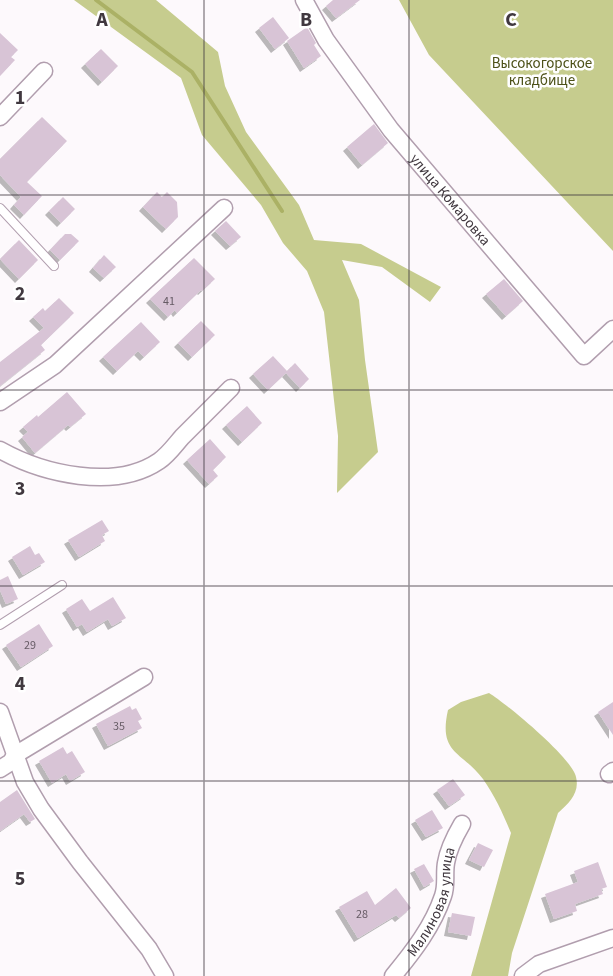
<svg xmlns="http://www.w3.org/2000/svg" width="613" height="976" font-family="'Source Sans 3',sans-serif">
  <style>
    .green { fill: #c6cc8e }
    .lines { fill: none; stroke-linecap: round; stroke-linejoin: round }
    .stream { stroke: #abb165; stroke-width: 4 }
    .building { fill: #d8c4d6; filter: url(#shadow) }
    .lane-casing { stroke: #b19eae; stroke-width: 10 }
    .street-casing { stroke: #b19eae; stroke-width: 19 }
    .lane { stroke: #fff; stroke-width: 8 }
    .street { stroke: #fff; stroke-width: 16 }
    .grid { fill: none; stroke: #40383f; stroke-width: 1.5; stroke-opacity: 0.55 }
    .labels { text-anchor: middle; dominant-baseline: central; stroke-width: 5; stroke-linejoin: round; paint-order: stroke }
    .number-label { font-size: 12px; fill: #665b65 }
    .park-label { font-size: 15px; fill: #4d5118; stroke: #fff }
    .street-label { font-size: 15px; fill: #40383f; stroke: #fff }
    .grid-label { font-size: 20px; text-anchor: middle; font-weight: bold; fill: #40383f; stroke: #fff; stroke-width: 5; stroke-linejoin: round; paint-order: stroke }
  </style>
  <defs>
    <filter id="shadow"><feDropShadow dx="-4" dy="4" stdDeviation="0" flood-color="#0004"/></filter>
  </defs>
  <rect width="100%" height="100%" fill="#fdf9fc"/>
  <path class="green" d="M74 0H156L218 52 225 86 246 132 299 205 314 240 361 244 441 287 430 302 382 267 342 260 359 300 365 360 378 452 337 493 338 436 324 312 307 271 283 243 261 205 202 135 181 78Z
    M399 0H613V251L429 55Z
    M489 693C507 704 573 759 576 777 580 793 569 803 558 813L512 953 508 976H471L511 833C503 814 495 796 483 779 462 751 438 754 448 710L461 702Z"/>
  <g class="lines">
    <path class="stream" d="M96 0 192 72 282 211"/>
  </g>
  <path class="building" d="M333 0H360L336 18 326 6Z
    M273 17 289 38 275 49 259 28Z
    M307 27 316 43 314 45 321 56 304 68 287 41Z
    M0 33 18 50 11 57 15 60 0 76Z
    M101 49 118 66 102 82 85 64Z
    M42 117 67 141 27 182 42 196 24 215 14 205 21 197 0 175V159Z
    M374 124 388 143 362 165 347 147Z
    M157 192 162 197 167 192 177 202 178 217 166 229 143 207Z
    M63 197 75 209 61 223 49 211Z
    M226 221 241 237 230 246 215 231Z
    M65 234H71L79 241 60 260 50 250Z
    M19 240 38 260 19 279 0 259Z
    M104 255 116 267 104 278 93 268Z
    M194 258 215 279 202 291 201 290 177 313 175 310 168 317 150 299Z
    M504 279 523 301 506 316 486 294Z
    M59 298 74 313 41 345 45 350 0 386V362L44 328 33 317 43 308 45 311Z
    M201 321 215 335 192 357 178 343Z
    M141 322 160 342 144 357 138 351 117 371 103 357Z
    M273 356 287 371 295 363 309 379 300 388 286 373 268 390 253 374Z
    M67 392 86 414 70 427 68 425 35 453 22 437 28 432 23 427 37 415 38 417Z
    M247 406 262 423 242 442 226 425Z
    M210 439 226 457 213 470 218 476 209 484 187 460Z
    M102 520 109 531 102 535 105 541 79 557 68 540Z
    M30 546 35 555 39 553 45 562 23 575 12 557Z
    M8 576 18 599 6 604 0 590V580Z
    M113 597 126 618 112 626 108 619 87 632 82 624 77 627 66 609 82 599 90 611Z
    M39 624 53 646 21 667 6 645Z
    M613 702V735L598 712Z
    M130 706 132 710 136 708 142 719 138 721 142 728 108 746 96 724Z
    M63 747 67 754 72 751 85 772 70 781 66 774 52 783 39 761Z
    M453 779 465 795 449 806 437 790Z
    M17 790 35 819 30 822 24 814 0 831V802Z
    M432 810 443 828 426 837 415 820Z
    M478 843 493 850 484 867 469 860Z
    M598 862 607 887 601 889 603 894 575 904 577 911 554 919 545 894 578 882 574 871Z
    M424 864 434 881 424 887 414 869Z
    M396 888 411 908 399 918 396 915 358 938 339 907 367 891 375 905Z
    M452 913 475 917 471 936 448 932Z"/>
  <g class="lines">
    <g class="lane-casing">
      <path id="lane" d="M0 208 54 266
        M0 625 62 585"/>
    </g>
    <g class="street-casing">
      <g id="street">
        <path id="s1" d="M304 0 326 40 391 130 584 356 613 329"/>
        <path d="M0 117 44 71"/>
        <path d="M0 402 55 365 224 208"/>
        <path d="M0 450C43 474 115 491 159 461 168 455 175 445 182 437 198 421 215 404 231 388"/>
        <path d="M0 712 25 782 41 809 80 862 149 949 165 976"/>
        <path d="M0 769 11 762 15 755 144 677"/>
        <path d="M609 774 613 771"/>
        <path id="s2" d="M393 976C413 952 433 926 443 896 447 885 444 874 446 863 448 850 455 836 462 824"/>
        <path d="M523 976 539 964 613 938"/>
      </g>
    </g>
    <use href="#lane" class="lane"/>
    <use href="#street" class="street"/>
  </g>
  <path class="grid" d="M204 0V976M409 0V976M0 195H613M0 390H613M0 586H613M0 781H613"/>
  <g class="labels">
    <g class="number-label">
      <text x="169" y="301">41</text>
      <text x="30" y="645">29</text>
      <text x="119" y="726">35</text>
      <text x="362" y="914">28</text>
    </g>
    <g class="park-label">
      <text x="542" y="63">Высокогорское<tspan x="542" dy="17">кладбище</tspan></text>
    </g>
    <g class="street-label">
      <text stroke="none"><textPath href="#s1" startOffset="248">улица Комаровка</textPath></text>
      <text stroke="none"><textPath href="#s2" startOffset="86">Малиновая улица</textPath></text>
    </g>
  </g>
  <g class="grid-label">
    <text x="102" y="26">A</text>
    <text x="306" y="26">B</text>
    <text x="511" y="26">C</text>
    <text x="20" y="104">1</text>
    <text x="20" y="300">2</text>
    <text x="20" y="495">3</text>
    <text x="20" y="690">4</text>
    <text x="20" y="885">5</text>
  </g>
</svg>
